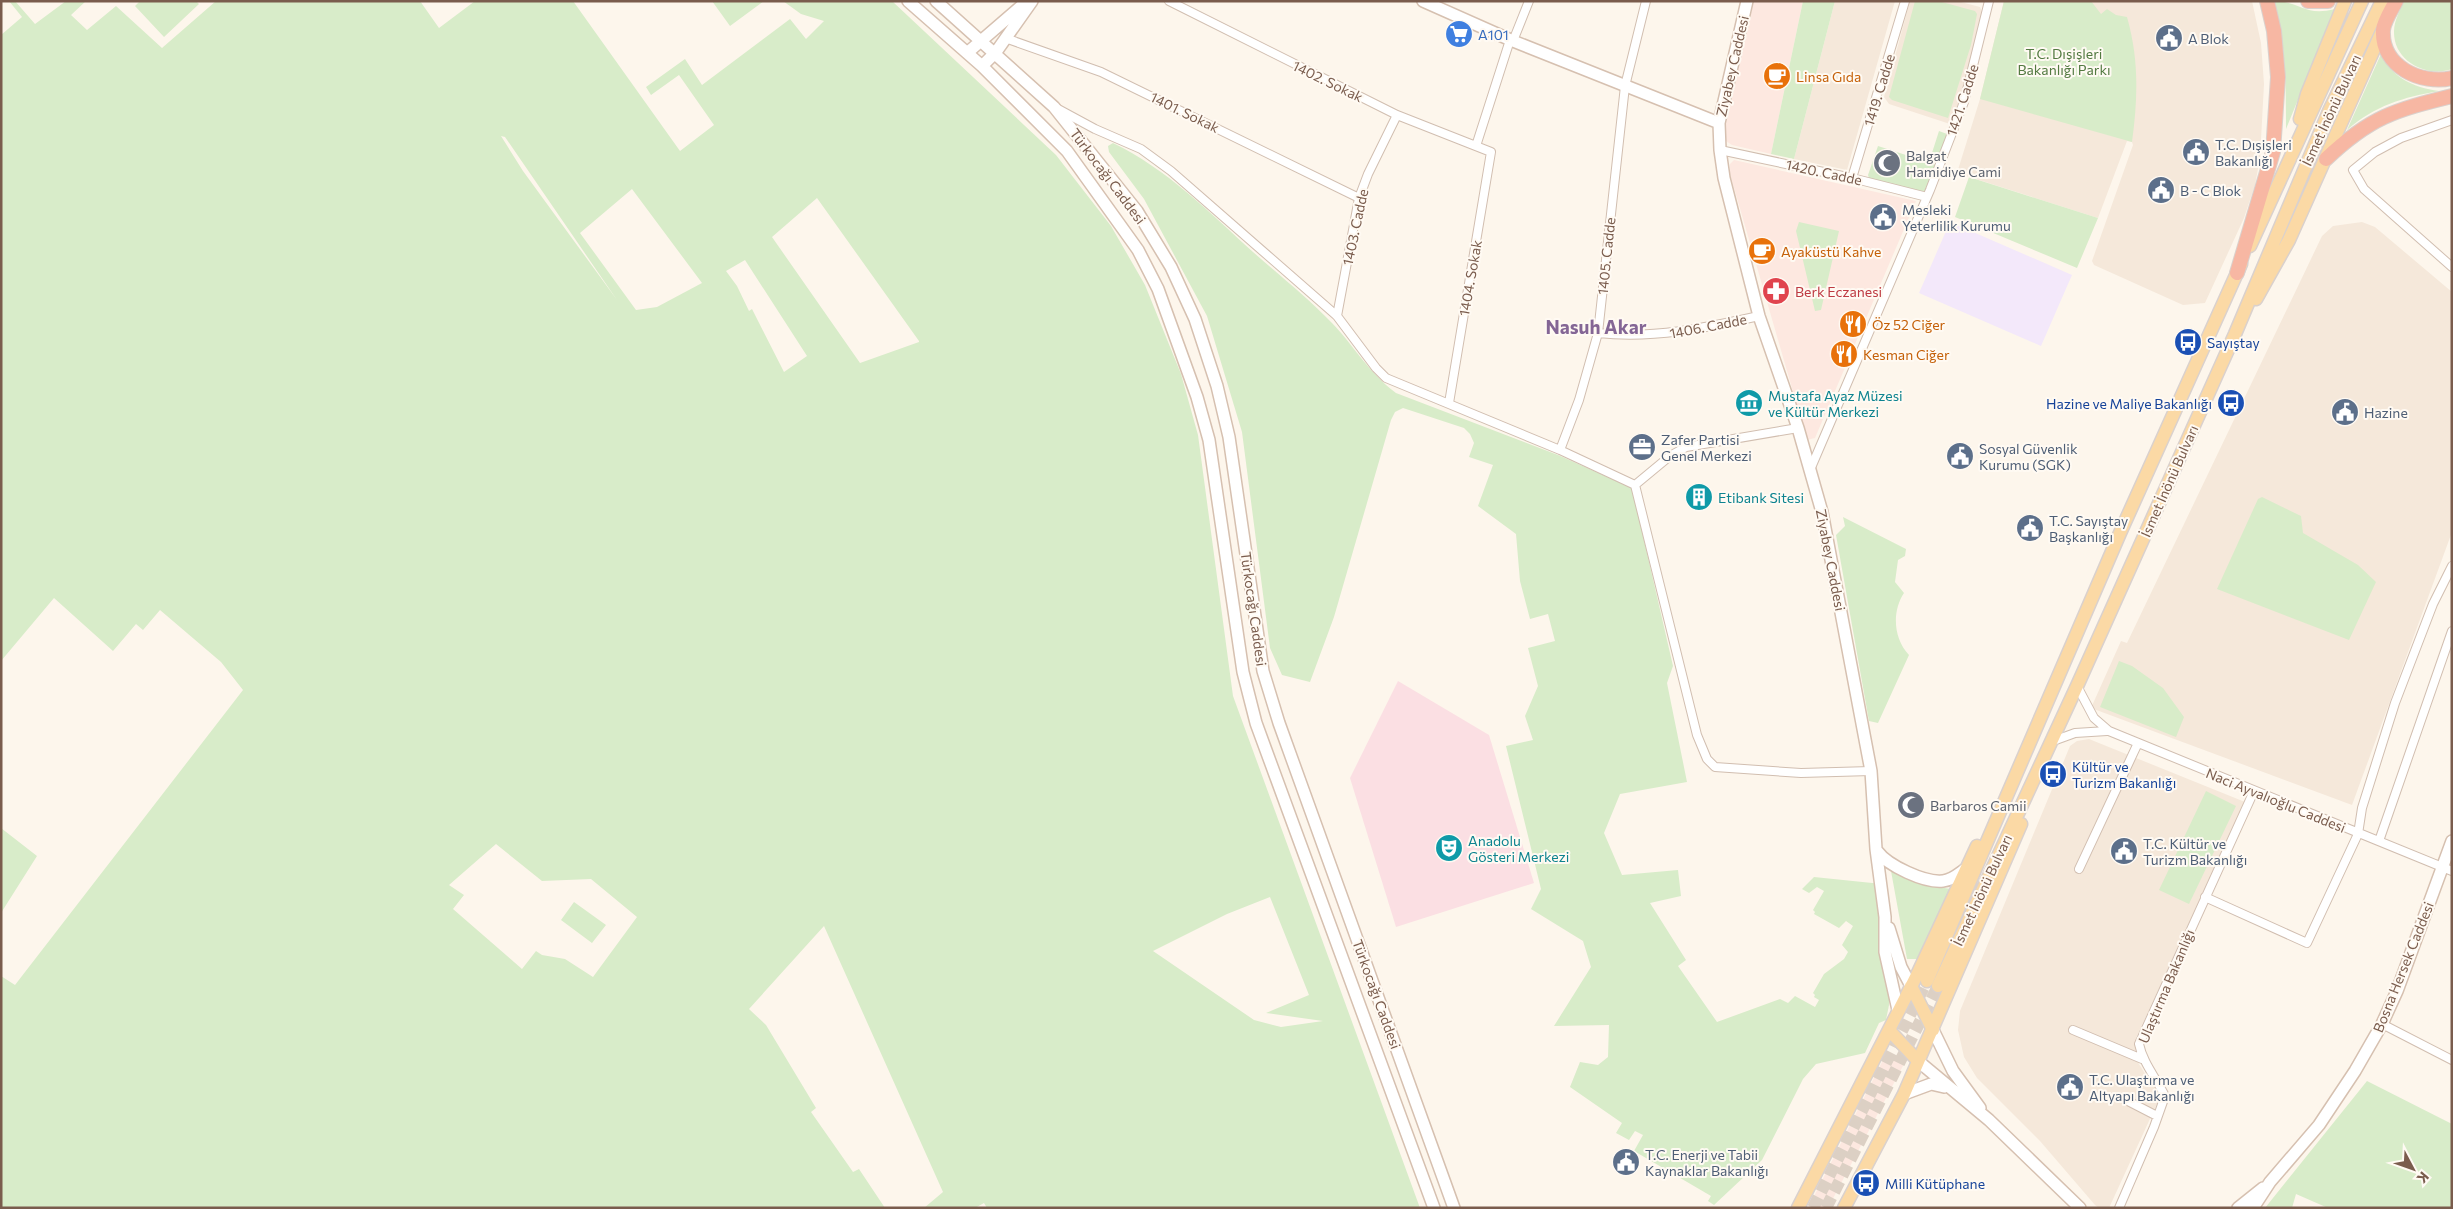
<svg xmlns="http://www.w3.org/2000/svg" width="2453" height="1209" font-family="Commissioner,sans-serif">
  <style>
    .residential { fill: #f5e8da }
    .commercial { fill: #fde8e0 }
    .education { fill: #f3e8fa }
    .medical { fill: #fbdfe3 }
    .green { fill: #d8ecc9; fill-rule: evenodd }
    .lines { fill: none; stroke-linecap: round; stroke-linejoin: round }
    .primary-tunnel { stroke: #dcd0c4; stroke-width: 12; stroke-dasharray: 12 6; stroke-linecap: butt }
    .street-casing { stroke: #d1beb0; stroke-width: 10 }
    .secondary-casing { stroke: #d6c0b0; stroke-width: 14 }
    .primary-casing { stroke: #dad1cd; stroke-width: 15 }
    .highway-casing { stroke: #dad1cd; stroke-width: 16 }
    .street { stroke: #fff; stroke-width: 8 }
    .secondary { stroke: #fff; stroke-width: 11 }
    .primary { stroke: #fbd9a5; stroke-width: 12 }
    .highway { stroke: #f7b7a3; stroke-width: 14 }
    .labels { text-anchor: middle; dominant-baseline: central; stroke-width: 4; stroke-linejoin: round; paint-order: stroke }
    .shop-label { font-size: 14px; fill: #366cbe; stroke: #fffaf3; text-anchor: start }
    .service-label { font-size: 14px; fill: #4e5e75; stroke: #fffaf3; text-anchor: start }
    .park-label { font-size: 14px; fill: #537a41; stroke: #fffaf3 }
    .street-label { font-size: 14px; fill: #7a5c4d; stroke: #fffaf3 }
    .food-label { font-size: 14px; fill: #c56008; stroke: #fffaf3; text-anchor: start }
    .worship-label { font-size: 14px; fill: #5b616d; stroke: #fffaf3; text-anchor: start }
    .health-label { font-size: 14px; fill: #be3a42; stroke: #fffaf3; text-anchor: start }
    .transit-label { font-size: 14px; fill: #164399; stroke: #fffaf3; text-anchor: start }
    .culture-label { font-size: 14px; fill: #0d838f; stroke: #fffaf3; text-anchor: start }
    .district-label { font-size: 19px; font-weight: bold; fill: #846695; stroke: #fffaf3 }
  </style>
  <rect width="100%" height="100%" fill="#fdf6ec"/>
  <path class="residential" d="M1835 1H1895L1847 170 1794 159Z
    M1910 1H1957L1980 7 1982 12 1960 99 1950 124 1889 104 1884 97Z
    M2004 1H2252L2261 43 2264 84 2260 158 2255 185 2244 218 2205 303 2183 305 2094 265 2092 261 2133 145 2132 142 2127 141 2098 218 1957 173 1980 99Z
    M2362 222 2375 227 2452 292V532L2352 805 2091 708 2121 641 2127 643 2322 236 2333 226Z
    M2089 739 2245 802 2136 1038 2137 1061 2160 1097 2109 1208H2099L2095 1205 2040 1141 1977 1078 1964 1057 1958 1030 1960 1011 2070 746 2077 741Z"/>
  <path class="commercial" d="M1754 1H1803L1771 154 1732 145 1726 141V123Z
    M1734 160 1916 201 1815 438 1807 440 1730 174V164Z
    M1886 1054 1904 1064 1828 1208H1808Z"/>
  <path class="education" d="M1950 222 2072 275 2041 346 1919 293Z"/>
  <path class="medical" d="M1398 681 1489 735 1534 883 1396 927 1350 778Z"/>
  <path class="green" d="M9 1H15L35 24 66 1H86L71 15 87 30 116 6 162 48 216 1H420L439 28 475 1H573L680 151 714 125 679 75 651 95 646 87 685 59 702 85 790 19 806 39 824 21 801 14 783 1H892L1056 155 1111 226 1145 285 1181 374 1198 435 1233 696 1420 1208H987L984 1203 975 1208H924L943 1192 824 926 749 1009 766 1025 816 1108 811 1112 853 1172 859 1169 885 1208H1V976L15 985 243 690 221 662 160 610 143 630 136 624 113 651 54 598 1 661V35L22 17ZM501 136 505 137 617 300 523 171ZM632 189 702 283 657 307 636 310 580 233ZM817 198 919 341V342L860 363 772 237ZM745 260 807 356 784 372 752 309 749 311 737 286 726 271ZM496 844 542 881 591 879 637 917 593 977 565 959 542 955 536 951 522 969 453 909 464 895 449 885ZM1270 897 1309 995 1266 1013 1323 1021 1281 1027 1254 1020 1153 951 1227 914Z
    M140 1H196L199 4 164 37 135 6Z
    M712 1H764L730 26Z
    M1803 1H1835L1794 159 1771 154Z
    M1915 1H1938L1975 11 1977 14 1971 45 1948 118 1892 100 1889 97Z
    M2004 1H2091L2101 14 2107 9 2116 15 2127 17C2139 59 2138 98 2132 142L1980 99Z
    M2274 1C2300 1 2304 17 2335 9L2286 129C2286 85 2286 43 2274 1Z
    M2404 1H2452V69C2426 78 2393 61 2394 31 2394 21 2400 10 2404 1Z
    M2381 54C2393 78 2412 87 2439 91 2404 97 2374 106 2347 130Z
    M1939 131 1947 134 1938 158 1931 156Z
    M1113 143C1167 169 1209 212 1253 252 1279 275 1308 298 1332 323 1355 347 1368 372 1396 393L1558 455 1632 488 1673 666 1667 683 1687 782 1620 794 1604 833 1622 875 1678 870 1681 896 1650 903 1686 960 1678 966 1717 1022 1780 999 1788 1003 1795 996 1815 1007 1819 1000 1814 997 1815 995 1813 993 1824 974 1844 959 1848 952 1842 945 1853 926 1846 921 1839 928 1814 914 1815 912 1813 910 1824 891 1817 887 1809 893 1802 889 1814 877 1882 884 1890 921 1889 1005 1886 1020 1879 1023 1865 1053 1816 1064 1803 1079 1762 1160 1714 1205 1708 1201 1711 1196 1634 1151 1643 1135 1635 1131 1629 1140 1616 1133 1622 1123 1570 1087 1580 1062 1598 1065 1608 1057 1609 1025 1554 1026 1591 967 1583 941 1531 909 1541 889 1506 746 1533 740 1525 716 1538 686 1528 648 1555 641 1548 614 1530 619 1520 581 1516 534 1478 506 1493 465 1469 457 1474 443 1470 434 1464 428 1403 408 1395 412 1391 420 1334 617 1310 682 1282 675 1270 648 1242 432 1207 316 1144 199 1109 152 1108 146Z
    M1878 146 1937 165 1927 190 1923 192 1869 178 1868 175Z
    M1969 177 2098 218 2077 268 1955 217Z
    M1799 222 1839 231 1821 310 1815 311 1796 231Z
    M2262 497 2301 516 2303 533 2358 565 2376 582 2349 640 2217 589 2258 499Z
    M1843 517 1906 549 1905 556 1898 560 1895 582 1904 593C1892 611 1893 638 1909 655L1878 723 1869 721 1836 535 1845 526Z
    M2119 661 2132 666 2163 688 2184 717 2176 737 2100 707Z
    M2206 791 2236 806 2189 904 2159 890Z
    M1 828 37 856 1 913Z
    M1891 871 1925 885 1951 889 1919 959H1907Z
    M574 902 606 925 592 943 561 920Z
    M2367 1081 2452 1124V1208H2328L2296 1194 2292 1208H2265Z"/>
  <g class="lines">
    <path class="primary-tunnel" d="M1813 1208 1927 981
      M1826 1208 1938 986"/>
    <g class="street-casing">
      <path id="street" d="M1169 1 1397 115 1491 152 1449 403
        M1005 38 1101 72 1359 198
        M1513 41 1529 1
        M1058 109 1095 129 1141 149 1171 171 1337 316 1376 368 1386 378 1560 450 1635 485
        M2452 120 2401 138 2375 152 2353 170 2364 189 2452 267
        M1476 146 1510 40
        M1720 150 1852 178 1927 197
        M1852 178 1905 1
        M1337 316 1359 198 1368 174 1397 115
        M1598 333C1654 339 1705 328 1759 316
        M1560 450 1579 400 1598 333 1625 86 1646 1
        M1810 470 1930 190 1964 102 1989 1
        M1635 485 1697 735 1707 759 1715 767 1801 773 1871 771
        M1635 485 1670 456 1686 447 1798 428
        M2077 686 2094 718 2109 731 2452 871
        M2053 741 2075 733 2107 731
        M2379 841 2452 631
        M2079 869 2138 743
        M2205 897 2307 943 2358 834 2362 808 2395 703 2433 604 2452 566
        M2382 1024 2452 1060
        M2073 1030 2142 1059
        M2124 1099 2157 1116
        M2119 1208 2154 1127 2165 1096C2156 1078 2143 1063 2139 1044L2254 791"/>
    </g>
    <g class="secondary-casing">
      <path id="secondary" d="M908 1 982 66 1067 151 1138 250 1158 289 1197 397 1209 440 1243 672 1256 723 1434 1208
        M936 1 1054 107 1137 211 1171 267 1195 319 1217 386 1229 437 1263 671 1279 723 1454 1208
        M1423 1 1513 41 1719 123
        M1747 1 1719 123 1720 150 1724 178 1759 316 1798 428 1822 512 1871 771 1876 849 1885 917V952L1898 1010
        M967 53 1026 2
        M982 66 996 52 1032 1
        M1877 851C1888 866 1925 883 1943 881 1952 880 1957 875 1964 870
        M1889 928 1901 967 1911 986
        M1933 1030 1953 1071 1980 1108
        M1918 1061 1989 1120 2080 1208
        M1904 1094 1931 1084 1944 1087
        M2238 1208 2263 1188
        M2253 1208 2270 1182 2319 1125 2355 1071 2382 1024 2397 991 2452 841"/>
    </g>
    <g class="primary-casing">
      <path id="primary" d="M2300 119 2307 94 2345 1
        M2250 246 2362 1
        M2256 299 2289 240 2383 29
        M1927 981 2120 533 2241 264
        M1911 986 1933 1030
        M1938 986 2077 686 2235 334 2330 109 2382 1
        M1889 1030 1918 1061
        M1798 1208 1918 973 1977 846
        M1844 1208 1904 1094 2021 824"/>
    </g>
    <g class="highway-casing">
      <path id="highway" d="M2308 1H2328
        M2396 1C2392 9 2384 21 2383 30 2381 67 2421 85 2452 78
        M2326 159C2370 117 2395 110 2452 96
        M2237 273 2273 152 2278 77 2274 31 2267 1"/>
    </g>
    <use href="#street" class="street"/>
    <use href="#secondary" class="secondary"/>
    <use href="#primary" class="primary"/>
    <use href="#highway" class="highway"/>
  </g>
  <defs>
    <g id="supermarket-disc" transform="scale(1.4375)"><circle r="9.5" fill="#3f7fe0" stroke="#fffaf3"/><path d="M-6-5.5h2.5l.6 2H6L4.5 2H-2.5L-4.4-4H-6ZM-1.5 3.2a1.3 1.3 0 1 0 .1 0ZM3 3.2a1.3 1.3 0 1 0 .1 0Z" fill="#fff"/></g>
    <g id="civic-disc" transform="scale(1.4375)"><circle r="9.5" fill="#5c6f8a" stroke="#fffaf3"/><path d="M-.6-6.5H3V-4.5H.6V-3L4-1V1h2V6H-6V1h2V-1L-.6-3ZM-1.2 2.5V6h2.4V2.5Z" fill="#fff"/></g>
    <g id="cafe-disc" transform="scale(1.4375)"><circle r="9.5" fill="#e8710a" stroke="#fffaf3"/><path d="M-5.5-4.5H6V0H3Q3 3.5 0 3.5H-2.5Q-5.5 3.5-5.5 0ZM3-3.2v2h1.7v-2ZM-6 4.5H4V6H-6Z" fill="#fff"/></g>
    <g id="mosque-disc" transform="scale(1.4375)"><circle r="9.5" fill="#6b7280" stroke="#fffaf3"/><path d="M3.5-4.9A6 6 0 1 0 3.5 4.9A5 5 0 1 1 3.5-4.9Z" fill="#fff"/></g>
    <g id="pharmacy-disc" transform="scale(1.4375)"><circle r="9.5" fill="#e0444e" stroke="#fffaf3"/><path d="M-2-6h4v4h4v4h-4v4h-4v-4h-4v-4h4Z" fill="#fff"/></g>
    <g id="restaurant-disc" transform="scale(1.4375)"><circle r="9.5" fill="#e8710a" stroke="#fffaf3"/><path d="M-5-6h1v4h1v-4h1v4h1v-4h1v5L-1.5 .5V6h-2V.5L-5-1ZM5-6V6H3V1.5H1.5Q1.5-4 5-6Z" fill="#fff"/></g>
    <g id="bus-disc" transform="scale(1.4375)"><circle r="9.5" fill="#1a4fb4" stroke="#fffaf3"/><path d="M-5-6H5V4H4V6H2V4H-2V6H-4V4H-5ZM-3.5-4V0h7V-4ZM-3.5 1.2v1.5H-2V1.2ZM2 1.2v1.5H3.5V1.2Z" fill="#fff"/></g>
    <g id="museum-disc" transform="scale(1.4375)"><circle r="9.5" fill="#0f9aa8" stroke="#fffaf3"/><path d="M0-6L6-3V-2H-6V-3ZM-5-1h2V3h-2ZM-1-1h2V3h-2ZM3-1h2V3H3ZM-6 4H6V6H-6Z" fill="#fff"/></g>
    <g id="office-disc" transform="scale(1.4375)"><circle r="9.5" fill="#5c6f8a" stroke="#fffaf3"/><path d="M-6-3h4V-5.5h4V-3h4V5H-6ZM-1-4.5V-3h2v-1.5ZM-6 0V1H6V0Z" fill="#fff"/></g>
    <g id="building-disc" transform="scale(1.4375)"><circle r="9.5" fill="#0f9aa8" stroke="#fffaf3"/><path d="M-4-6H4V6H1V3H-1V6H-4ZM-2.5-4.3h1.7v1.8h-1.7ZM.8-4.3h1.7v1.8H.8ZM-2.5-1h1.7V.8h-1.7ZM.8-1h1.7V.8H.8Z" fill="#fff"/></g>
    <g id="theatre-disc" transform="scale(1.4375)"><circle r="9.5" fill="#0f9aa8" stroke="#fffaf3"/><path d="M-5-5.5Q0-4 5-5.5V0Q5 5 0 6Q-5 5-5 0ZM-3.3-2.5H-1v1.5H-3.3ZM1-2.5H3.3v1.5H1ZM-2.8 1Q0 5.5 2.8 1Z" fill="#fff"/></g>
  </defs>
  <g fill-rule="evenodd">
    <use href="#supermarket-disc" x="1459" y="34"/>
    <use href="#civic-disc" x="2169" y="38"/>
    <use href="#cafe-disc" x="1777" y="76"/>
    <use href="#civic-disc" x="2196" y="152"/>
    <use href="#mosque-disc" x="1887" y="163"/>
    <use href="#civic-disc" x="2161" y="190"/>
    <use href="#civic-disc" x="1883" y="217"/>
    <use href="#cafe-disc" x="1762" y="251"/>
    <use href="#pharmacy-disc" x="1776" y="291"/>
    <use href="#restaurant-disc" x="1853" y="324"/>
    <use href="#bus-disc" x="2188" y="342"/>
    <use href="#restaurant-disc" x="1844" y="354"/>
    <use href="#museum-disc" x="1749" y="403"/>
    <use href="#bus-disc" x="2231" y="403"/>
    <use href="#civic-disc" x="2345" y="412"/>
    <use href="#office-disc" x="1642" y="447"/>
    <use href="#civic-disc" x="1960" y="456"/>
    <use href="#building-disc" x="1699" y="497"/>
    <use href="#civic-disc" x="2030" y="528"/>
    <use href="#bus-disc" x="2053" y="774"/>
    <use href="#mosque-disc" x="1911" y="805"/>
    <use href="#theatre-disc" x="1449" y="848"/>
    <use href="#civic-disc" x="2124" y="851"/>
    <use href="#civic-disc" x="2070" y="1087"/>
    <use href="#civic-disc" x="1626" y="1162"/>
    <use href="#bus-disc" x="1866" y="1183"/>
  </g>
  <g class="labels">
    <g class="shop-label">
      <text x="1478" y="34">A101</text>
    </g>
    <g class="service-label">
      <text x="2188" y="38">A Blok</text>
      <text x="2215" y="144">T.C. Dışişleri<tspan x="2215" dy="16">Bakanlığı</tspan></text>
      <text x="2180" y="190">B - C Blok</text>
      <text x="1902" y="209">Mesleki<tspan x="1902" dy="16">Yeterlilik Kurumu</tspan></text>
      <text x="2364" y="412">Hazine</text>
      <text x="1661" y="439">Zafer Partisi<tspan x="1661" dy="16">Genel Merkezi</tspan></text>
      <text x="1979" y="448">Sosyal Güvenlik<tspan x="1979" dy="16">Kurumu (SGK)</tspan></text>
      <text x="2049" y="520">T.C. Sayıştay<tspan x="2049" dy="16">Başkanlığı</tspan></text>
      <text x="2143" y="843">T.C. Kültür ve<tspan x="2143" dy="16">Turizm Bakanlığı</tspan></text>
      <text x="2089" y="1079">T.C. Ulaştırma ve<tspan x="2089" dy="16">Altyapı Bakanlığı</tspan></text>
      <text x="1645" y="1154">T.C. Enerji ve Tabii<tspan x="1645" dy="16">Kaynaklar Bakanlığı</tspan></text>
    </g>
    <g class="park-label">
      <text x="2064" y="53">T.C. Dışişleri<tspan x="2064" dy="16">Bakanlığı Parkı</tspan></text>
    </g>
    <g class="street-label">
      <text transform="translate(1732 66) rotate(-77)">Ziyabey Caddesi</text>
      <text transform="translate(1328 81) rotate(26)">1402. Sokak</text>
      <text transform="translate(1879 90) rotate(-73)">1419. Cadde</text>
      <text transform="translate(1962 100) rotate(-72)">1421. Cadde</text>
      <text transform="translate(2331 110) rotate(-65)">İsmet İnönü Bulvarı</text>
      <text transform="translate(1185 112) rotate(26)">1401. Sokak</text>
      <text transform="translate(1824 172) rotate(12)">1420. Cadde</text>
      <text transform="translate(1108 176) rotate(53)">Türkocağı Caddesi</text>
      <text transform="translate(1355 227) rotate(-78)">1403. Cadde</text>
      <text transform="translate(1606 256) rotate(-84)">1405. Cadde</text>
      <text transform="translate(1470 278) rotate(-80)">1404. Sokak</text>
      <text transform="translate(1708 326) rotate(-11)">1406. Cadde</text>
      <text transform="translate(2169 481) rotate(-66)">İsmet İnönü Bulvarı</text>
      <text transform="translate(1831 560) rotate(79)">Ziyabey Caddesi</text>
      <text transform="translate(1254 609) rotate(82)">Türkocağı Caddesi</text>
      <text transform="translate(2276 800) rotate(22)">Naci Ayvalıoğlu Caddesi</text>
      <text transform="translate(1982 890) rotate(-65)">İsmet İnönü Bulvarı</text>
      <text transform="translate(2403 967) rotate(-68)">Bosna Hersek Caddesi</text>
      <text transform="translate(2166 986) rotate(-67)">Ulaştırma Bakanlığı</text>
      <text transform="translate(1377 994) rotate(70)">Türkocağı Caddesi</text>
    </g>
    <g class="food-label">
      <text x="1796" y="76">Linsa Gıda</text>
      <text x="1781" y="251">Ayaküstü Kahve</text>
      <text x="1872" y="324">Öz 52 Ciğer</text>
      <text x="1863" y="354">Kesman Ciğer</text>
    </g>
    <g class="worship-label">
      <text x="1906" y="155">Balgat<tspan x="1906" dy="16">Hamidiye Cami</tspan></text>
      <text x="1930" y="805">Barbaros Camii</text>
    </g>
    <g class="health-label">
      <text x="1795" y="291">Berk Eczanesi</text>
    </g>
    <g class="transit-label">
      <text x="2207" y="342">Sayıştay</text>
      <text x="2212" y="403" text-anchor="end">Hazine ve Maliye Bakanlığı</text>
      <text x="2072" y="766">Kültür ve<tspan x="2072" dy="16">Turizm Bakanlığı</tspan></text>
      <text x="1885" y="1183">Milli Kütüphane</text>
    </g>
    <g class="culture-label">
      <text x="1768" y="395">Mustafa Ayaz Müzesi<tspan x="1768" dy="16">ve Kültür Merkezi</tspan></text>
      <text x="1718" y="497">Etibank Sitesi</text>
      <text x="1468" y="840">Anadolu<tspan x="1468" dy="16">Gösteri Merkezi</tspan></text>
    </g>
    <g class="district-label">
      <text x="1596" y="326">Nasuh Akar</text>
    </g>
  </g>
  <rect width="2453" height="1209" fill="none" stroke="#7a5c4d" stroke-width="5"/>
  <g transform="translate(2413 1169) rotate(131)" stroke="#fffaf3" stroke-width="4" paint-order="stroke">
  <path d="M0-4L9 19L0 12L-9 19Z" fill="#7a5c4d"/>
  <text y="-8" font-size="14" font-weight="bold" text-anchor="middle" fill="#7a5c4d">K</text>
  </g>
</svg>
